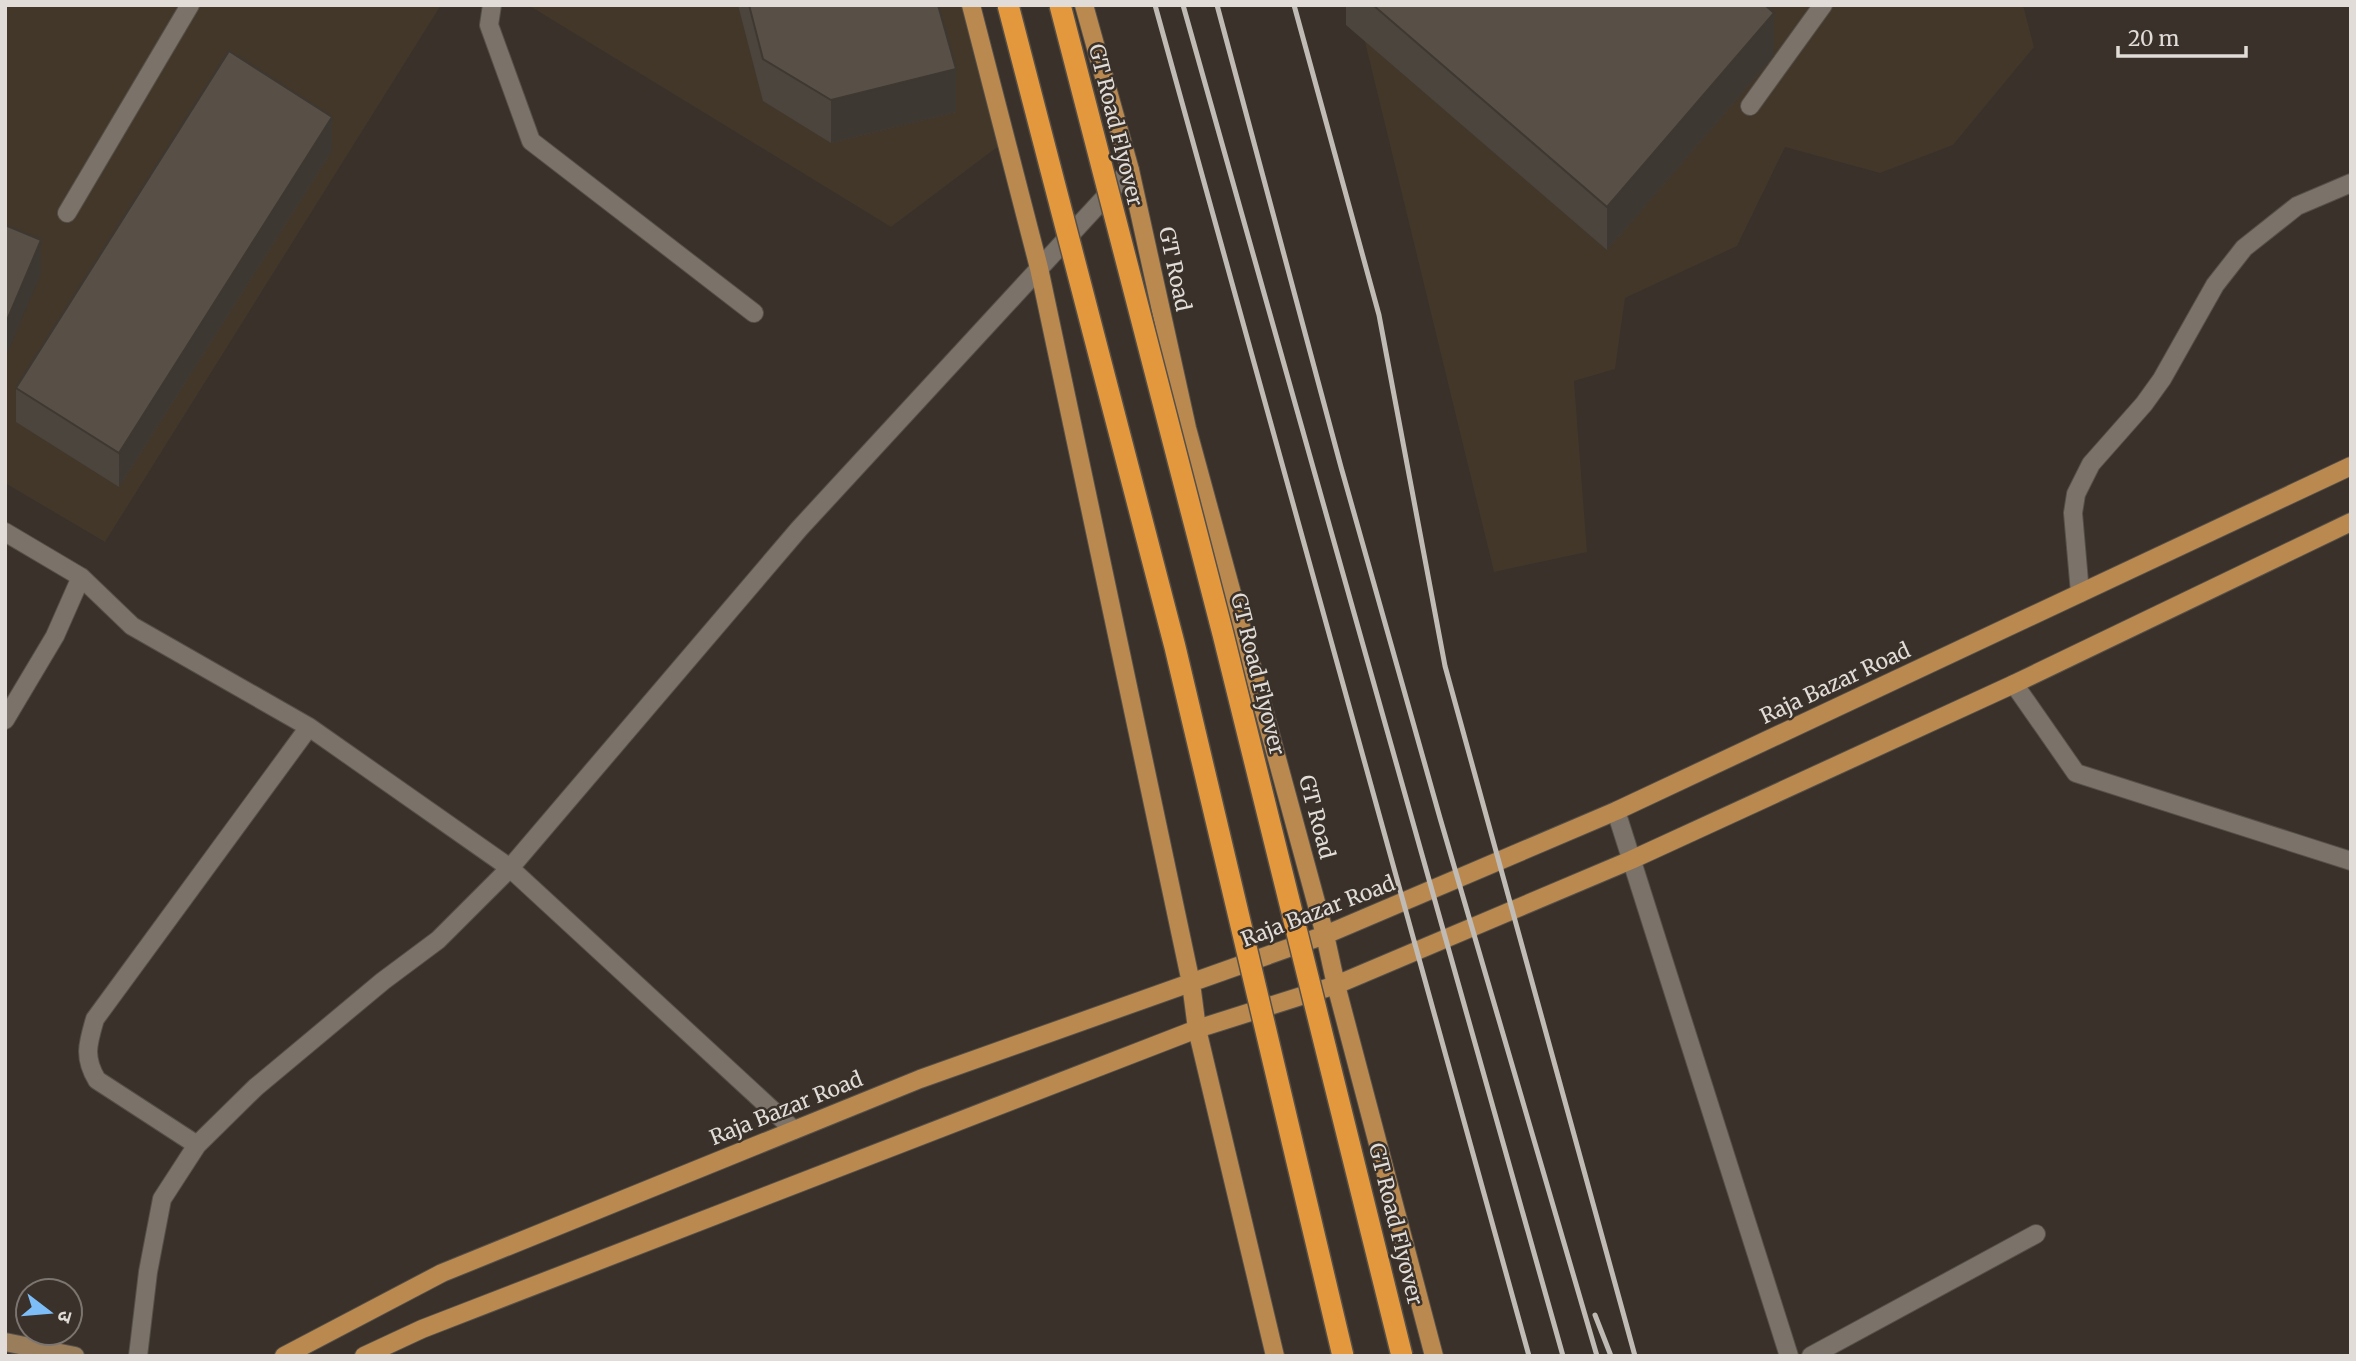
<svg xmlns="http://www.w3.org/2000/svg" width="2356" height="1361" font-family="Merriweather,'Noto Sans Devanagari',serif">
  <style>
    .built { fill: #43372a }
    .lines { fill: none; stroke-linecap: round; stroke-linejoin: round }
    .lane-casing { stroke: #565049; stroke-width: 20 }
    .street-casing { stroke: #565049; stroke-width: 20 }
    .secondary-casing { stroke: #565049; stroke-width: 20 }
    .primary-casing { stroke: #565049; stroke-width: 20 }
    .lane { stroke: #7b736a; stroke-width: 18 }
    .street { stroke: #7b736a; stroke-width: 18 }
    .secondary { stroke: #9a7e5c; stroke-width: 18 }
    .primary { stroke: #ba894f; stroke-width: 18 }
    .rail { stroke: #c1bbb6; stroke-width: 5 }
    .highway-bridge-casing { stroke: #565049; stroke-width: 24; stroke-linecap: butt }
    .highway-bridge { stroke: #e4983d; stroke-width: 21 }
    .wall { fill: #4c453d }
    .shaded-wall { fill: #3e3832 }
    .building { fill: #585047; stroke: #3e3832; stroke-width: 2 }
    .labels { text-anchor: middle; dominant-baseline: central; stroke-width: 5; stroke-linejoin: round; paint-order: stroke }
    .street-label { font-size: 21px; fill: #e1dcd7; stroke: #39312a }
  </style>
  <rect width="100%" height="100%" fill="#39312a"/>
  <path class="built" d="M5 5H441L105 542 5 483Z
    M528 5H966L1000 145 891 227Z
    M1356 5H2023L2034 47 1953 145 1880 173 1785 147 1737 246 1625 298 1615 369 1574 381 1587 552 1494 572Z"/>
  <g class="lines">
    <g class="lane-casing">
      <path id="lane" d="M492 5 489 25 531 141 754 313
        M1750 106 1823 5
        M67 213 190 5"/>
    </g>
    <g class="street-casing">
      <path id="street" d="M5 532 81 577
        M2080 593 2073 513 2076 494 2091 464 2144 404 2162 379 2215 285 2244 248 2297 206 2351 183
        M2014 684 2076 773 2351 861
        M5 720 55 636 81 577 132 626 309 727 510 868 794 1130
        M1616 811 1789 1356
        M197 1145 97 1080C83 1057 88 1043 95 1019L309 727
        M138 1356 148 1272 162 1199 197 1145 256 1087 383 981 438 940 510 868 799 529 1130 170
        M1811 1356 2036 1234"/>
    </g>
    <g class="secondary-casing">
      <path id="secondary" d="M5 1342 75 1356"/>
    </g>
    <g class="primary-casing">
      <path id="primary" d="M971 5 1039 268 1191 983 1197 1029 1275 1356
        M1084 5 1130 170 1187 428 1325 935 1336 985 1434 1356
        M284 1356 442 1273 920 1079 1325 935 1616 811 2351 466
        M364 1356 422 1329 1197 1029 1336 985 1631 860 2014 684 2351 522"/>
    </g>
    <use href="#lane" class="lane"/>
    <use href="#street" class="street"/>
    <use href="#secondary" class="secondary"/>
    <use href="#primary" class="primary"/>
    <path class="rail" d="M1155 5 1529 1356
      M1183 5 1563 1356
      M1217 5 1341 467 1440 818 1597 1356
      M1294 5 1379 315 1445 666 1635 1356
      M1595 1315 1611 1356"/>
    <g class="highway-bridge-casing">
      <path id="highway-bridge" d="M1008 5 1175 647 1343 1356
        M1060 5 1223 634 1402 1356"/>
    </g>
    <use href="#highway-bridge" class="highway-bridge"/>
  </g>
  <path class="wall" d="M738 5H938L956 112 831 143 763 101Z
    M1346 5H1765L1774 56 1607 250 1346 25Z
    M332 151 119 487 16 422V388Z"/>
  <path class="shaded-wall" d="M1774 13V56L1607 250V207Z
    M956 69V112L831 143V100Z
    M332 117V151L119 487V453Z
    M41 240V274L5 359V325Z"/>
  <path class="building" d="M749 5H938L956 69 831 100 763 59Z
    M1373 5H1765L1774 13 1607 207Z
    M229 51 332 117 119 453 16 388Z
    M5 225 41 240 5 325Z"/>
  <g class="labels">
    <g class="street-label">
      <text transform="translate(1116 125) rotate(76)">GT Road Flyover</text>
      <text transform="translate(1175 269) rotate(78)">GT Road</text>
      <text transform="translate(1258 674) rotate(76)">GT Road Flyover</text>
      <text transform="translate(1835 683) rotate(-25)">Raja Bazar Road</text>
      <text transform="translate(1317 817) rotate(75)">GT Road</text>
      <text transform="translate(1318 911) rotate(-21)">Raja Bazar Road</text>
      <text transform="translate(786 1108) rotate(-22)">Raja Bazar Road</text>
      <text transform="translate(1396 1224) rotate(76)">GT Road Flyover</text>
    </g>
  </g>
  <rect width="2356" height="1361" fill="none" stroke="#e1dcd7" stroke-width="14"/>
  <g transform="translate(49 1312) rotate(106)"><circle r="33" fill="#39312a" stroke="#7c756f" stroke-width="2"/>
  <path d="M0-5L12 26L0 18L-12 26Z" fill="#7dbef9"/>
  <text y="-10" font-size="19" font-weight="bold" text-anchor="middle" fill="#e1dcd7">उ</text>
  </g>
  <path d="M2118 46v10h128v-10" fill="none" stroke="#e1dcd7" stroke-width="3.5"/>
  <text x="2128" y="46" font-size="21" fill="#e1dcd7" stroke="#39312a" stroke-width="5" paint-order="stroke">20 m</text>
</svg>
